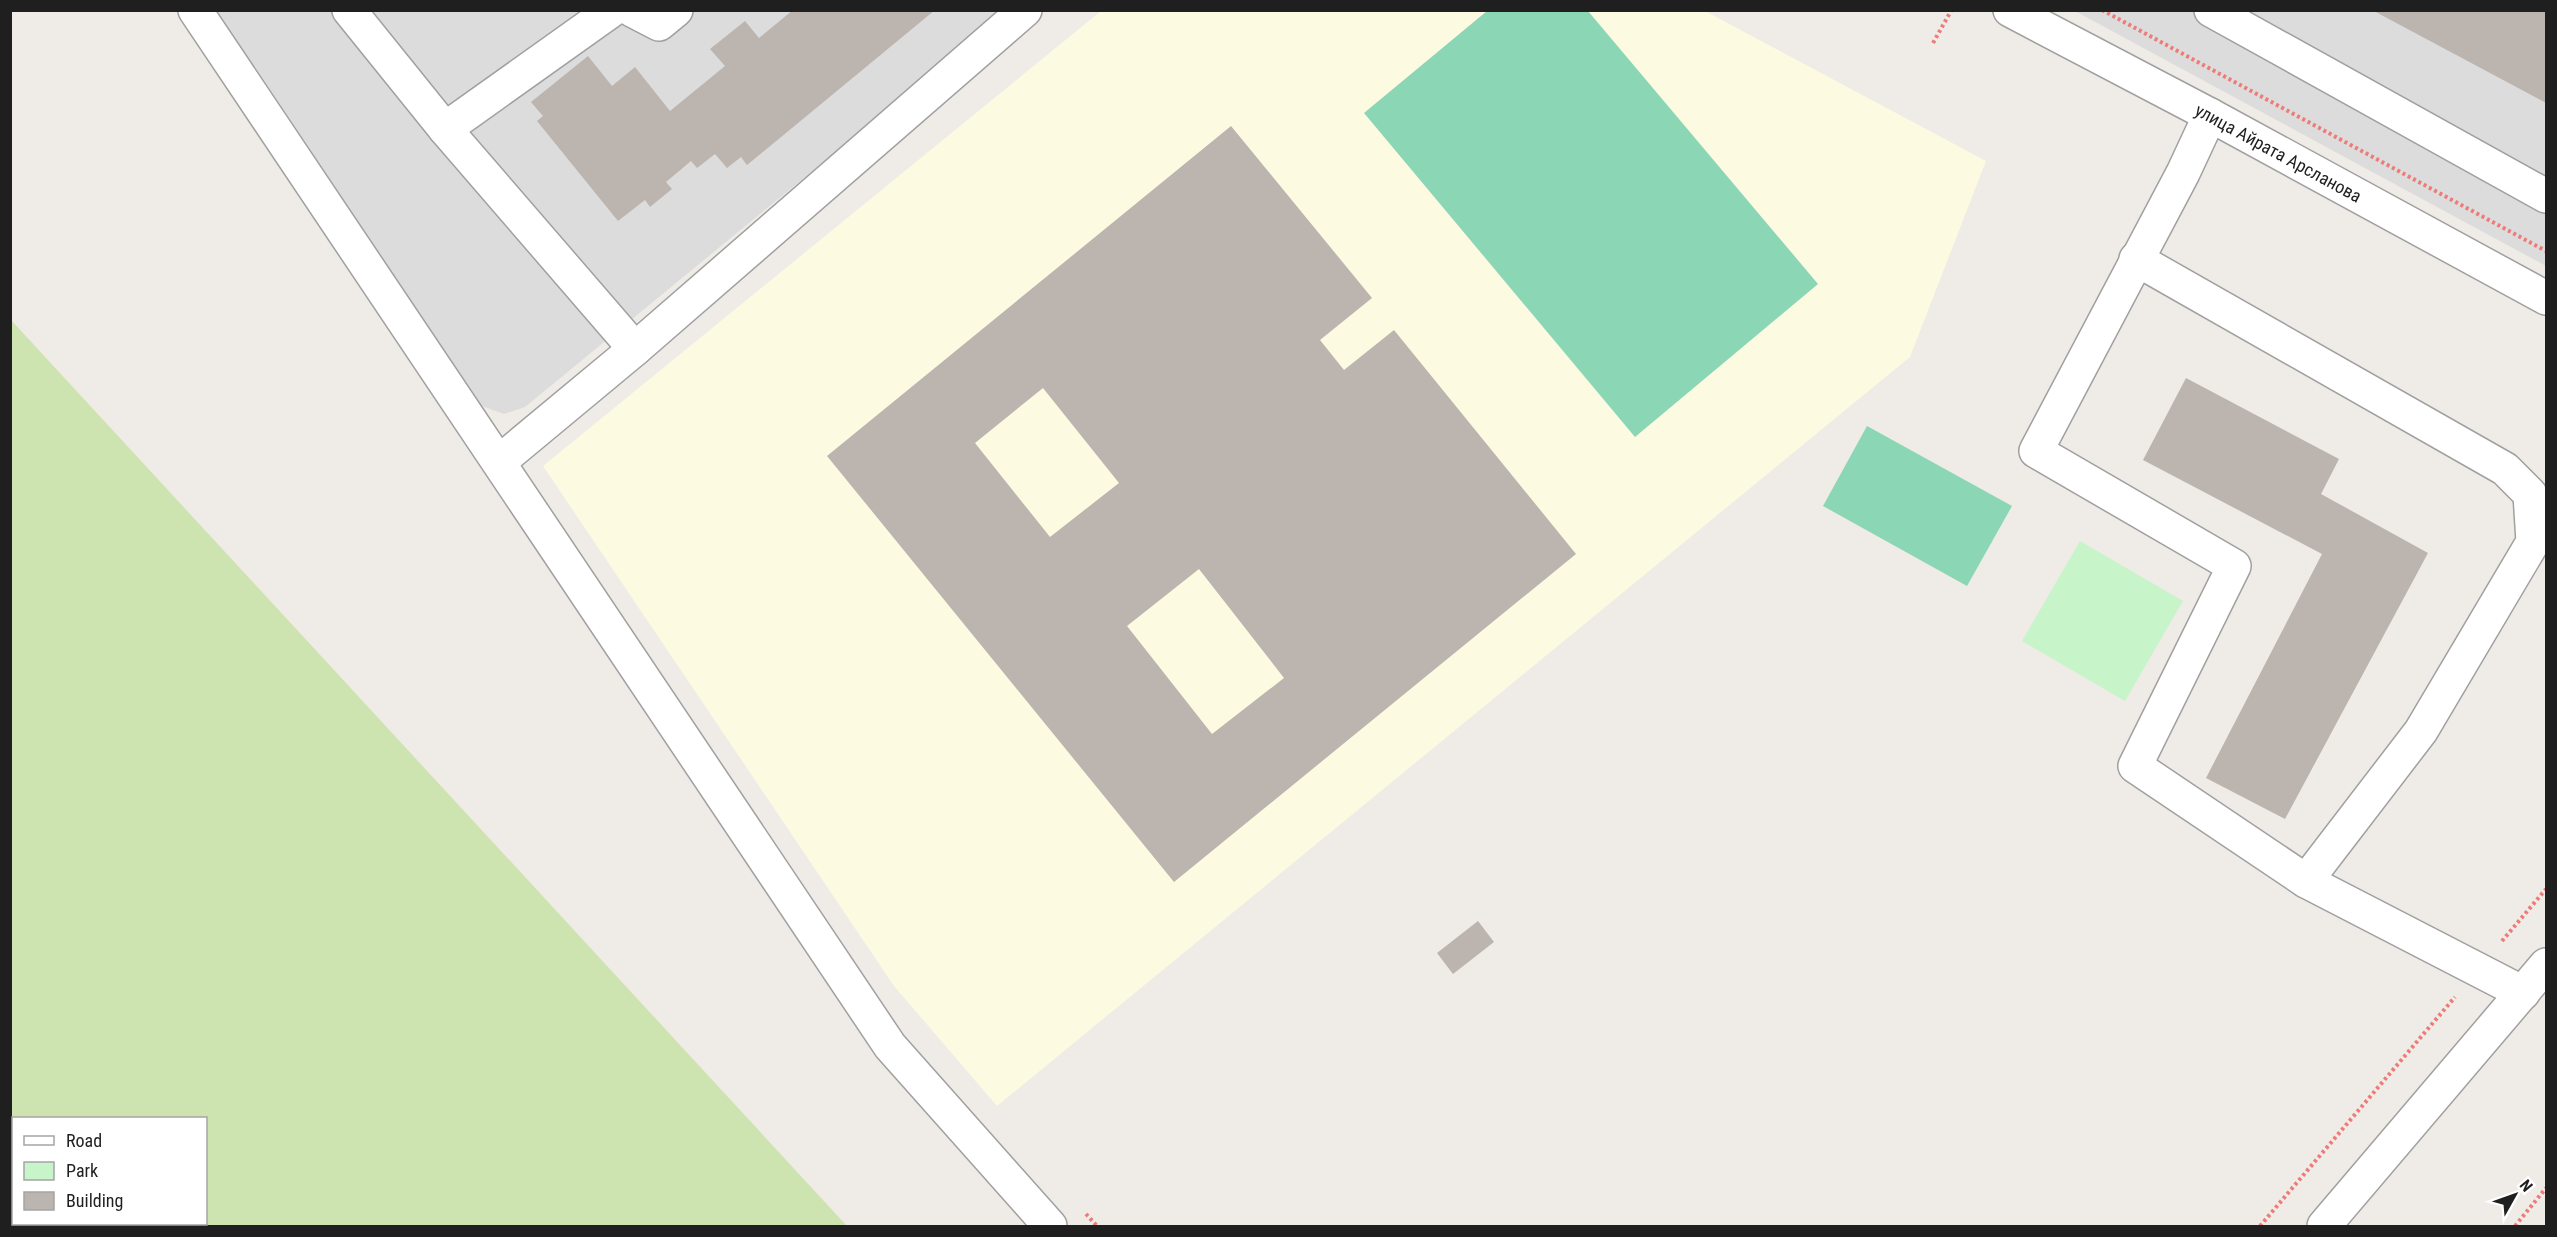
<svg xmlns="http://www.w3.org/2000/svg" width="2557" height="1237" font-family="'Roboto Condensed',sans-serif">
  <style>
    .residential { fill: #dddcdc }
    .education { fill: #fcfae1 }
    .grass { fill: #cde4b0; fill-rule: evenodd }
    .park { fill: #c7f4c8 }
    .pitch { fill: #8bd6b4 }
    .building { fill: #bcb4af; fill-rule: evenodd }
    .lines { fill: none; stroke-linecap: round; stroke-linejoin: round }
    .minor-casing { stroke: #a0a0a0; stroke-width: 36 }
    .path { stroke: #ed7c79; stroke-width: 4; stroke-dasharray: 3 3; stroke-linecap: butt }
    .minor { stroke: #fff; stroke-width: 33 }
    .labels { text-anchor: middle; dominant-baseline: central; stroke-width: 6; stroke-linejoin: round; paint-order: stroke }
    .street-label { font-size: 18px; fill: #1f1f1f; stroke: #fff }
  </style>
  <rect width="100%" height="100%" fill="#efebe6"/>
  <path class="residential" d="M214 11H1007L525 407 504 414 479 405Z
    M2075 11H2546V266Z"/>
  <path class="education" d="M1101 11H1705L1986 161 1910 357 997 1106 894 986 543 466Z"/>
  <path class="grass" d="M11 320 847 1226H11ZM14 1118H206V1224H14Z"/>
  <path class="park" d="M2080 541 2183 601 2125 701 2022 641Z"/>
  <path class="pitch" d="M1487 11H1588L1818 284 1635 437 1364 113Z
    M1867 426 2012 506 1967 586 1823 506Z"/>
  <path class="building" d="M793 10H935L747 165 741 157 727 168 715 154 697 168 691 161 666 182 672 189 650 207 645 200 618 221 537 121 543 116 531 102 588 56 612 86 635 67 670 111 725 66 710 49 745 21 759 38Z
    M2372 10H2546V103Z
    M1231 126 1372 298 1320 340 1344 370 1394 330 1576 554 1174 882 827 456ZM1043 388 1119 483 1050 537 975 443ZM1199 569 1284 678 1212 734 1127 626Z
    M2186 378 2339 459 2321 494 2428 553 2285 819 2206 778 2322 554 2143 460Z
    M1478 921 1494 942 1453 974 1437 953Z"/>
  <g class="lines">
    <g class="minor-casing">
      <g id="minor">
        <path d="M195 10 890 1046 1050 1226"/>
        <path d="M349 10 445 129 635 349"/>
        <path d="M632 10 659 24 676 10"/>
        <path id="s1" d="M2010 10 2210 115 2546 298"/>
        <path d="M2211 10 2546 196"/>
        <path d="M2210 115 2183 173 2036 451 2234 566 2135 766 2306 881 2523 993"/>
        <path d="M445 129 612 10"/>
        <path d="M2136 259 2505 469 2530 494 2533 542 2421 731 2306 881"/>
        <path d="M499 462 635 349 1025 10"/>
        <path d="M2324 1226 2546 965"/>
      </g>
    </g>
    <path class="path" d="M2102 10 2546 251
      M1933 43 1951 11
      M2502 941 2546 889
      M1086 1214 1097 1226
      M2260 1226 2455 997
      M2515 1226 2546 1188"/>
    <use href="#minor" class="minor"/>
  </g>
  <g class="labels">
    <g class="street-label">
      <text stroke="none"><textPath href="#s1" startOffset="304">улица Айрата Арсланова</textPath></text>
    </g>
  </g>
  <rect width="2557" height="1237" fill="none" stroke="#1f1f1f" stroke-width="24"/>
  <rect x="12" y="1117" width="195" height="108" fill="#ffffff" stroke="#a5a5a5" stroke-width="1.5"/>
  <rect x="24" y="1136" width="30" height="9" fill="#ffffff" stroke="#a5a5a5" stroke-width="1.5"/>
  <text x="66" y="1147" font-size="18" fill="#1f1f1f">Road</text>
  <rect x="24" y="1162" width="30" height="18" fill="#c7f4c8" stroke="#a5a5a5" stroke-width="1.5"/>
  <text x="66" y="1177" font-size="18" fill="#1f1f1f">Park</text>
  <rect x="24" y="1192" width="30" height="18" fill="#bcb4af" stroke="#a5a5a5" stroke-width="1.5"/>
  <text x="66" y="1207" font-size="18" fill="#1f1f1f">Building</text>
  <g transform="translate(2515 1195) rotate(50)" stroke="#ffffff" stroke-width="4.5" paint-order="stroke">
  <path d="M0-4.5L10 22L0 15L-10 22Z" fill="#1f1f1f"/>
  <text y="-9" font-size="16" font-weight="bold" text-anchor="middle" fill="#1f1f1f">N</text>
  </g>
</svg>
